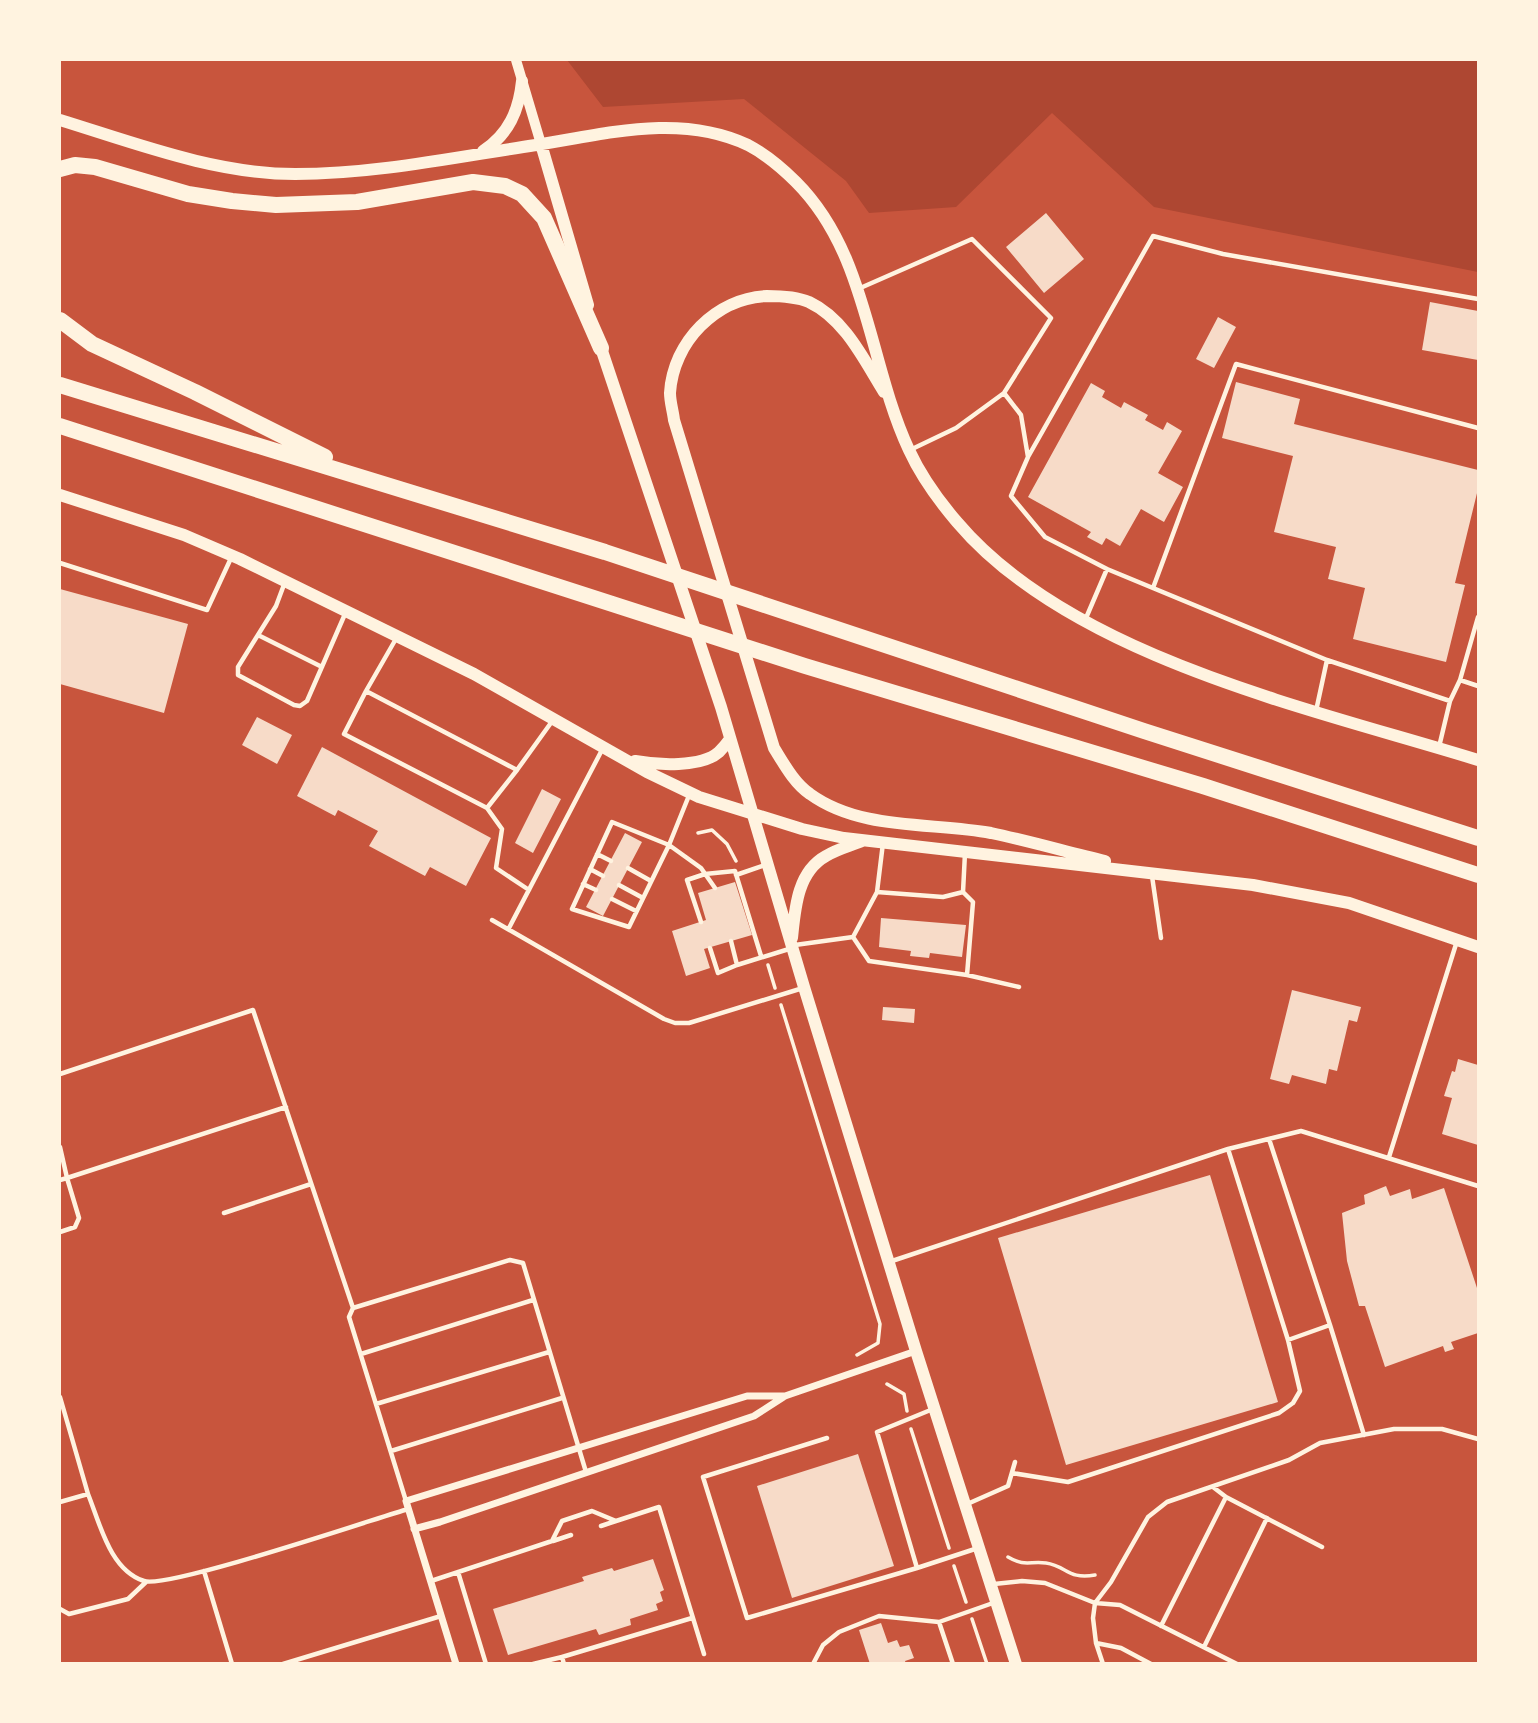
<svg xmlns="http://www.w3.org/2000/svg" width="1538" height="1723" font-family="'Varela Round',sans-serif">
  <style>
    .green { fill: #ae4732 }
    .building { fill: #f7dbc8 }
    .lines { fill: none; stroke-linecap: round; stroke-linejoin: round }
    .path { stroke: #fff3e0; stroke-width: 3.5 }
    .service { stroke: #fff3e0; stroke-width: 4.5 }
    .minor { stroke: #fff3e0; stroke-width: 7 }
    .tertiary { stroke: #fff3e0; stroke-width: 10 }
    .secondary { stroke: #fff3e0; stroke-width: 12 }
    .motorway { stroke: #fff3e0; stroke-width: 16 }
  </style>
  <rect width="100%" height="100%" fill="#c8553d"/>
  <path class="green" d="M567 60H1478V272L1154 207 1052 113 956 207 869 213 846 181 744 99 603 107Z"/>
  <path class="building" d="M1046 213 1084 259 1044 293 1006 247Z
    M1430 302 1478 311V360L1422 350Z
    M1218 317 1236 327 1214 368 1196 359Z
    M1236 382 1300 399 1294 424 1478 470V489L1455 583 1465 585 1446 662 1353 639 1365 588 1328 579 1336 547 1274 532 1293 456 1222 438Z
    M1091 383 1105 391 1102 397 1121 408 1124 402 1148 415 1145 420 1163 430 1167 422 1182 431 1158 473 1183 487 1164 522 1141 509 1120 546 1106 538 1102 545 1087 537 1091 532 1028 497Z
    M60 589 188 624 164 713 60 684Z
    M257 717 292 735 277 764 242 745Z
    M322 747 491 838 466 886 430 867 425 876 369 846 378 831 338 810 335 816 297 796Z
    M542 789 561 799 533 853 515 843Z
    M625 833 642 842 603 916 586 907Z
    M735 882 752 935 704 949 710 968 686 976 672 931 706 920 698 893Z
    M881 918 966 925 962 957 930 953 929 958 910 956 911 951 879 947Z
    M1292 990 1361 1007 1357 1022 1349 1020 1337 1071 1329 1069 1326 1084 1292 1075 1289 1084 1270 1079Z
    M883 1007 915 1009 914 1023 882 1020Z
    M1458 1059 1478 1065V1145L1442 1134 1452 1098 1444 1096 1452 1071 1455 1072Z
    M1210 1175 1278 1402 1066 1465 998 1238Z
    M1386 1186 1390 1196 1410 1189 1412 1199 1444 1188 1478 1291V1333L1451 1342 1454 1349 1445 1352 1443 1346 1385 1367 1365 1306H1359L1347 1261 1342 1213 1365 1204 1364 1195Z
    M858 1454 894 1566 792 1598 757 1486Z
    M653 1559 664 1590 660 1592 663 1601 656 1604 658 1610 630 1619 631 1625 599 1635 596 1629 508 1655 493 1609 584 1581 582 1577 612 1568 614 1571Z
    M881 1623 888 1643 897 1640 900 1647 909 1645 914 1658 905 1661 906 1664H870L859 1630Z"/>
  <g class="lines">
    <path class="path" d="M698 833 712 830 727 844 736 861
      M768 965 775 988
      M781 1005 880 1324 878 1343 857 1355
      M887 1384 904 1394 907 1411
      M911 1429 949 1548
      M1008 1557C1025 1567 1029 1561 1046 1563 1067 1566 1068 1580 1095 1575
      M954 1566 966 1602
      M972 1619 987 1664"/>
    <path class="service" d="M858 289 972 239 1051 318 1004 393 956 428 910 450
      M1004 393 1021 415 1028 457 1011 496 1045 537 1107 569
      M1028 457 1153 236 1223 254 1478 299
      M60 563 207 610 232 556
      M285 582 276 606 238 667V675L294 705 300 706 307 701 345 614
      M1153 588 1236 364 1478 428
      M1086 618 1107 569 1327 660 1316 711
      M258 635 322 667
      M397 637 366 691 517 770 553 720
      M1327 660 1450 701 1439 747
      M1460 680 1478 617
      M366 691 344 734 487 808 517 770
      M1450 701 1460 680 1478 686
      M690 793 669 845 612 822 572 909 629 927 669 845 701 868 715 888
      M487 808 502 829 496 868 529 890
      M597 854 611 861
      M628 868 651 881
      M590 869 603 876
      M736 875 765 865
      M1152 876 1161 938
      M583 884 596 890
      M619 885 643 898
      M877 892 943 897 963 892 965 853
      M963 892 973 902 967 975
      M612 899 636 911
      M492 920 664 1019 675 1023H689L803 988
      M701 922 687 880 705 874 735 871 761 956
      M509 928 603 748
      M853 937 877 892 883 843
      M731 941 737 965 789 949
      M795 945 853 937 869 961 967 975 1019 987
      M710 948 718 973 737 965
      M60 1074 253 1010 353 1308
      M1269 1139 1330 1325 1288 1340
      M60 1147 67 1178 60 1180
      M1389 1157 1457 941
      M224 1213 311 1184
      M60 1232 75 1227 79 1218 67 1178 286 1107
      M889 1262 1228 1149 1301 1131 1478 1186
      M1330 1325 1364 1435
      M361 1354 533 1300
      M60 1397 88 1494
      M376 1404 549 1352
      M933 1409 877 1432 917 1568 978 1548
      M827 1438 703 1477 747 1618 917 1568
      M391 1451 562 1398
      M1012 1473 1068 1482 1279 1413 1293 1403 1300 1391 1288 1340 1228 1149
      M1213 1487 1226 1497 1322 1547
      M406 1501 349 1317 353 1308 510 1260 523 1263 586 1472
      M60 1502 88 1494C100 1524 110 1570 144 1581 167 1589 371 1520 408 1509
      M965 1505 1008 1486 1015 1462
      M601 1526 616 1521
      M553 1541 571 1535
      M204 1571 232 1664
      M458 1572 486 1664
      M431 1581 552 1541 562 1521 592 1511 616 1521 659 1507 704 1654
      M994 1584 1022 1581 1045 1583 1095 1603 1120 1605 1237 1664
      M60 1609 69 1614 128 1599 146 1582
      M1161 1626 1226 1497
      M1096 1643 1121 1648 1151 1664
      M1204 1647 1267 1518
      M562 1657 692 1618
      M283 1664 441 1616
      M533 1664 562 1657 564 1664
      M813 1664 823 1645 839 1632 879 1616 939 1622
      M953 1664 939 1622 993 1603
      M1103 1664 1096 1643 1093 1618 1095 1603 1111 1582 1148 1517 1167 1502 1289 1460 1320 1443 1394 1429H1442L1478 1439"/>
    <path class="minor" d="M414 1529 440 1522 754 1416 785 1396 916 1351
      M456 1664 406 1501 747 1396H785"/>
    <path class="tertiary" d="M516 60 541 144"/>
    <path class="secondary" d="M60 120C135 143 215 174 295 174 376 174 456 157 536 145 606 134 680 113 748 145 767 155 781 167 796 182 868 254 868 362 909 450 921 476 939 501 957 522 1072 658 1314 709 1478 760
      M541 144 588 305
      M483 151C509 134 519 110 522 81
      M598 339 721 707 804 987 916 1351 1016 1664
      M884 392C864 360 845 319 809 302 797 297 781 296 767 296 716 298 673 342 670 393 670 402 673 411 674 420L774 748C784 764 794 783 810 794 861 831 932 822 991 833 1029 841 1067 852 1105 861
      M60 495 184 535 240 559 474 674 647 772 699 797 802 829 844 838 1253 885 1349 903 1478 947
      M635 761C657 765 701 768 719 752 723 748 727 743 730 739
      M792 938C795 909 797 872 826 856 837 849 850 846 862 841"/>
    <path class="motorway" d="M60 169 75 165 95 167 188 194 232 201 276 205 357 202 473 182 505 186 522 194 544 218 601 348
      M60 320 92 344 195 392 325 457
      M60 385 605 552 1144 731 1478 838
      M60 426 805 666 1203 786 1478 875"/>
  </g>
  <rect width="1538" height="1723" fill="none" stroke="#fff3e0" stroke-width="122"/>
</svg>
